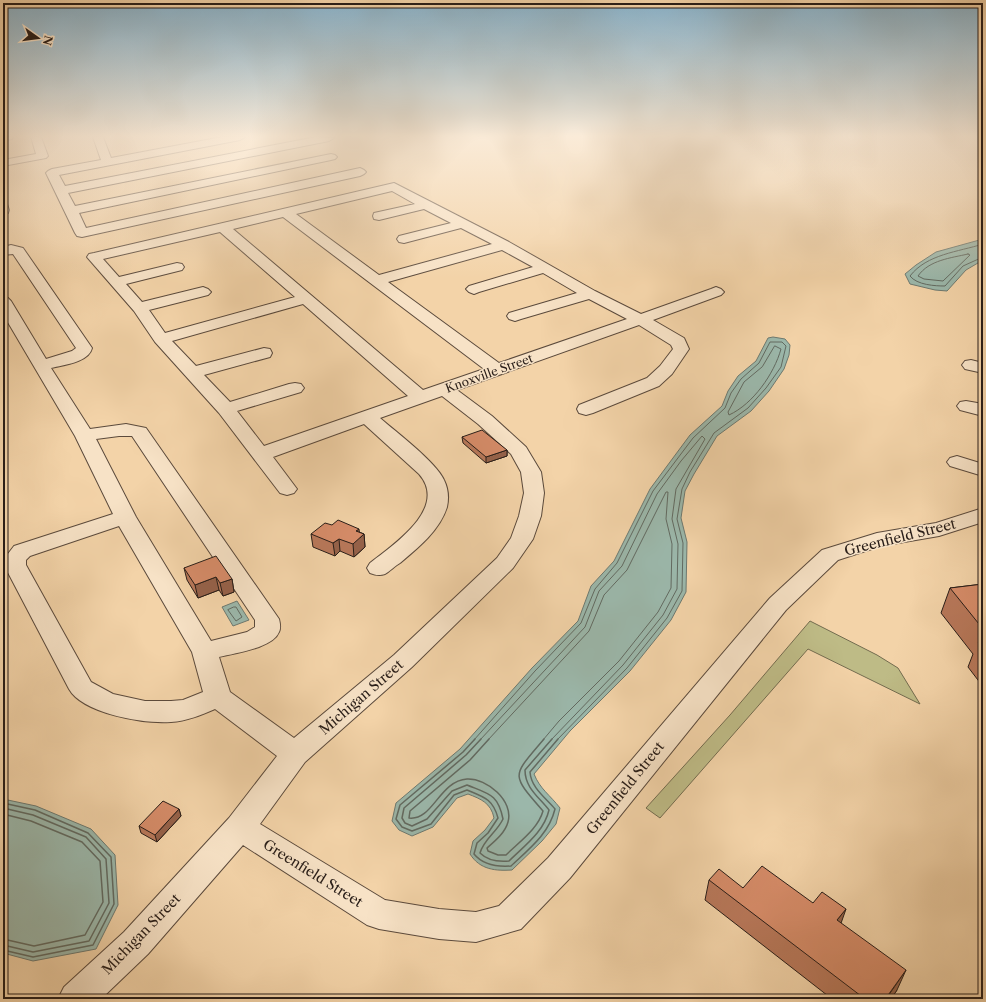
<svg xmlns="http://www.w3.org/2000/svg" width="986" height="1002" font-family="'Libre Caslon Text',serif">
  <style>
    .green { fill: #bebb86; stroke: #736c4f }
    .water { fill: #9bb7aa; stroke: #6d7970 }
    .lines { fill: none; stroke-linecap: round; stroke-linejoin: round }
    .shore-far1 { stroke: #626a61; stroke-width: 1 }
    .shore { stroke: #626a61; stroke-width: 1.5 }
    .minor-casing { stroke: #5b4a3c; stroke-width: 2 }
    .minor { fill: #f7e2c6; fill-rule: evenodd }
    .wall { fill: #b8785a; stroke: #281d18 }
    .shaded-wall { fill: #96624a; stroke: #281d18 }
    .building { fill: #d68c69; stroke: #281d18 }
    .labels { text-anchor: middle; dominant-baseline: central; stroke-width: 3; stroke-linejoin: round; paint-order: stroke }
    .street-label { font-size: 12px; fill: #281d18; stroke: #f7e2c6 }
    .near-street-label { font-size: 14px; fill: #281d18; stroke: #f7e2c6 }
  </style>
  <rect width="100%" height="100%" fill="#f3d3a8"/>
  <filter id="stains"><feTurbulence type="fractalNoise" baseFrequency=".005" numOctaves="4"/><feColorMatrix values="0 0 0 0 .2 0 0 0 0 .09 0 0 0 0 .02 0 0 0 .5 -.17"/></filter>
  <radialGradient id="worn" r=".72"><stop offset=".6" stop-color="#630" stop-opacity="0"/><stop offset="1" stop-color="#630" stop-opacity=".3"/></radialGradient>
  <path class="green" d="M810 621 877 655 898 668 920 704 808 649 660 818 646 808 730 715Z"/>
  <path class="water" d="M983 239V260L966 270 947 291 935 290 910 284 905 274 916 265 936 252Z
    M773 337 785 339 790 345 789 355 784 369 769 391 751 411 717 436 694 474 685 491 681 518 687 542 686 592 671 620 630 671 570 731 534 774C540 789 550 795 560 808L556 824 542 841 512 870C496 871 480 870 470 854L473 841 485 830 494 818C491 803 481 799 468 794L457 798 433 827 412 836 399 830 392 821 396 803 460 749 532 668 578 621 591 586 614 561 650 489 690 435 722 406 728 391 738 376 756 361 768 338Z
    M237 601 249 620 233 626 222 607Z
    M3 799 36 806 91 829 115 855 118 905 96 949 33 961 3 953Z"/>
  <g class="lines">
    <path class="shore-far1" d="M983 244C958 252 927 254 910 276 917 285 935 286 945 286L963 266 983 257
      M968 254 970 255 943 281 924 279 918 276C929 260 951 258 968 254Z
      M775 346 781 349C774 374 753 404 729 415L728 412 744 382 762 367Z
      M234 607H236L242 617 236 621 228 610Z
      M474 740 535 671 581 623 595 589 617 563 653 491 693 438 725 408 731 393 741 379 759 363 770 342H782L786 346 781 367 766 388 748 408 714 433 690 472 682 489 677 519 683 543 682 591 667 618 627 668 557 740
      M480 740 585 627 599 591 622 566 657 494 681 461 702 436 705 439 676 489 672 519 678 544 677 589 663 615 623 665 551 740
      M488 740 589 631 604 595 627 570 666 492H668L666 519 672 544 671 588 658 612 619 661 559 721 543 740"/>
    <path class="shore" d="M475 739 463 752 400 805 396 819 402 827 412 831 431 824 454 795 467 790C484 797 493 799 498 818L488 833 477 843 474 854C483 865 497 867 511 866 529 849 549 834 555 809 546 798 531 788 530 772L558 739
      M481 739 466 755 404 808 402 818 405 823 412 826 427 819 452 791 467 785C489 794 498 794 503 819 497 832 484 839 480 853 488 861 498 862 509 861 524 846 544 832 549 810 539 797 525 788 525 770L552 739
      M489 739 470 760 410 811 409 818C433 821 439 781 467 779 487 778 514 801 508 822 505 833 495 841 487 848L488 851 498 855H506C519 842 538 829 543 811 510 773 512 777 544 739
      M3 803 35 810 88 833 111 857 114 904 93 945 33 957 3 950
      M3 808 33 815 86 837 106 859 109 903 89 941 33 952 3 945
      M3 814 31 821 82 842 100 861 103 902 85 935 34 946 3 939"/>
    <g class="minor-casing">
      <path id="minor" d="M3 137H13L12 139 3 141Z
        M31 137H41L48 156 46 158 3 166V160L36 154Z
        M93 137H103L111 158 222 137H245L240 140 59 175 65 186 316 137 334 138 329 141 68 193 75 206 331 154 335 155 337 157 335 159 331 160 79 213 86 228 360 168 364 170 366 172 364 174 360 176 82 237 77 236 75 233 46 173 48 171 52 169 101 160Z
        M394 183 509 242 595 291 641 314 711 289 716 287 721 289 724 292 721 295 653 320 684 338 689 349 672 374 659 386 593 413 586 415 579 413 577 409 579 405 647 378 660 366 673 349 671 345 639 325 457 390 492 416 526 447 541 472 544 493 541 516 533 539 513 568 412 667 305 762 260 824 385 900 439 909 476 912 499 906 548 858 770 598 822 550 877 533 936 523 983 508V522L939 536 881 546 838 560 786 610 570 878 521 929 476 942 439 939 379 929 367 925 243 845 148 954 101 999H58L64 987 124 932 229 818 277 756 215 709C201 715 187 721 171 722 145 724 83 714 69 689L4 565V559L14 546 113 514 75 436 3 314V296L8 298 11 301 46 359 72 351 76 348 13 254 3 255V247L11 245 23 248 92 348C89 362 64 365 51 368L90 429 126 424 146 428 279 619C280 623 281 628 279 632 273 648 235 653 219 657L230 692 294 738 394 655 497 558 511 538 519 516 524 493 521 472 511 454 478 424 442 396 380 418C396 432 436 462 444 480 448 488 449 498 447 507 440 530 418 548 400 563 395 566 390 571 385 574 379 576 375 575 370 573L367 568 370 563C393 545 449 508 419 474L364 424 273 457 297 489 294 493 287 495 280 493 219 413 155 342 134 311 87 257 89 254 94 253ZM392 191 415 204 374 213 373 216 374 219 379 220 424 209 451 223 399 236 397 239 399 242 404 243 461 228 492 244 379 275 296 214ZM283 217 484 369 423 390 233 229ZM220 232 295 297 165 333 149 310 208 295 211 292 208 289 203 287 142 302 126 284 182 270 184 267 182 264 177 263 119 277 103 259ZM502 250 533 267 469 286 466 289 469 292 474 294 479 292 543 273 577 293 509 313 507 316 509 319 515 321 521 319 589 299 627 319 499 363 388 282ZM303 304 408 396 264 446 237 411 301 392 304 388 301 384 295 383 289 384 230 402 204 375 270 357 272 353 270 349 264 348 196 366 172 341ZM119 436H132L255 620V627L247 632 211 641 136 517 96 439ZM119 526 192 652 203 692 183 700 171 701H145L113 694 91 682 26 565V560L30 556Z
        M3 203 7 204 9 210 8 213 3 214Z
        M971 360 983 363V373L965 369 962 365 965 361Z
        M966 401 983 404V416L960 410 957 406 960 402Z
        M957 456 983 464V476L950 466 947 462 950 458Z"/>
    </g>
    <use href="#minor" class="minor"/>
  </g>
  <path class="wall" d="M462 437 507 450V456L486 463 463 443Z
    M359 532 364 534 365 547 354 557 340 551 335 556 313 547 311 534Z
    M184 568 232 579 234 592 223 596 219 590 198 598 187 580Z
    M983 584V683L981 684 968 667 973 654 941 613 950 588Z
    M179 809 181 816 157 842 141 833 139 826Z
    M709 880 743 888 841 923 897 990 891 999H832L705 900Z"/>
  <path class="shaded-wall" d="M507 450V456L486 463V457Z
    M359 529 360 538 364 534 365 547 354 557 353 544 356 531Z
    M339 539 340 551 335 556 333 543Z
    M216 577 219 590 198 598 195 585Z
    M232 579 234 592 223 596 220 583Z
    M179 809 181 816 157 842 155 835Z
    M846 909 839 929 837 920Z
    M906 970 897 990 891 999H886Z"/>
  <path class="building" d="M482 430 507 450 486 457 462 437Z
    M338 520 359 529 356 531 364 534 353 544 339 539 333 543 311 534 325 523 332 525Z
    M216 556 232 579 220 583 216 577 195 585 184 568Z
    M983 584V629L950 588Z
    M983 641V648L978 642Z
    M163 801 179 809 155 835 139 826Z
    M762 866 813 903 822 892 846 909 837 920 906 970 886 998 888 999H865L709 880 719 869 743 888Z"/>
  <linearGradient id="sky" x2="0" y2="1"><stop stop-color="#89b5cf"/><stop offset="0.49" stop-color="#faebd8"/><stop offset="1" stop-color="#faebd8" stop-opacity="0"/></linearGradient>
  <rect width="986" height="278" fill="url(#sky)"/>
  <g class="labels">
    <g class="street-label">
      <text transform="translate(489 373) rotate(-20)">Knoxville Street</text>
    </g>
    <g class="near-street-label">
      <text transform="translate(900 537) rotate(-14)">Greenfield Street</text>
      <text transform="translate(361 697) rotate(-41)">Michigan Street</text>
      <text transform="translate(625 788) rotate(-51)">Greenfield Street</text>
      <text transform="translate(313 873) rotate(32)">Greenfield Street</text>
      <text transform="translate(141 934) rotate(-46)">Michigan Street</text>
    </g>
  </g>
  <rect width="986" height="1002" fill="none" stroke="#f3d3a8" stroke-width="16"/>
  <rect x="4" y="4" width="978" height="994" fill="none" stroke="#281d18" stroke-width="2"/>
  <rect x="8" y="8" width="970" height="986" fill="none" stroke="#281d18"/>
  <g transform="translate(38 38) rotate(104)" stroke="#f7e2c6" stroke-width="3" paint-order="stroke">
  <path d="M0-3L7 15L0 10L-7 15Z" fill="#281d18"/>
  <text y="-6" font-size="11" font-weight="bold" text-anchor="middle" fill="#281d18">N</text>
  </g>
  <rect width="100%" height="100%" filter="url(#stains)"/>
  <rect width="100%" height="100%" fill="url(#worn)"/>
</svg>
